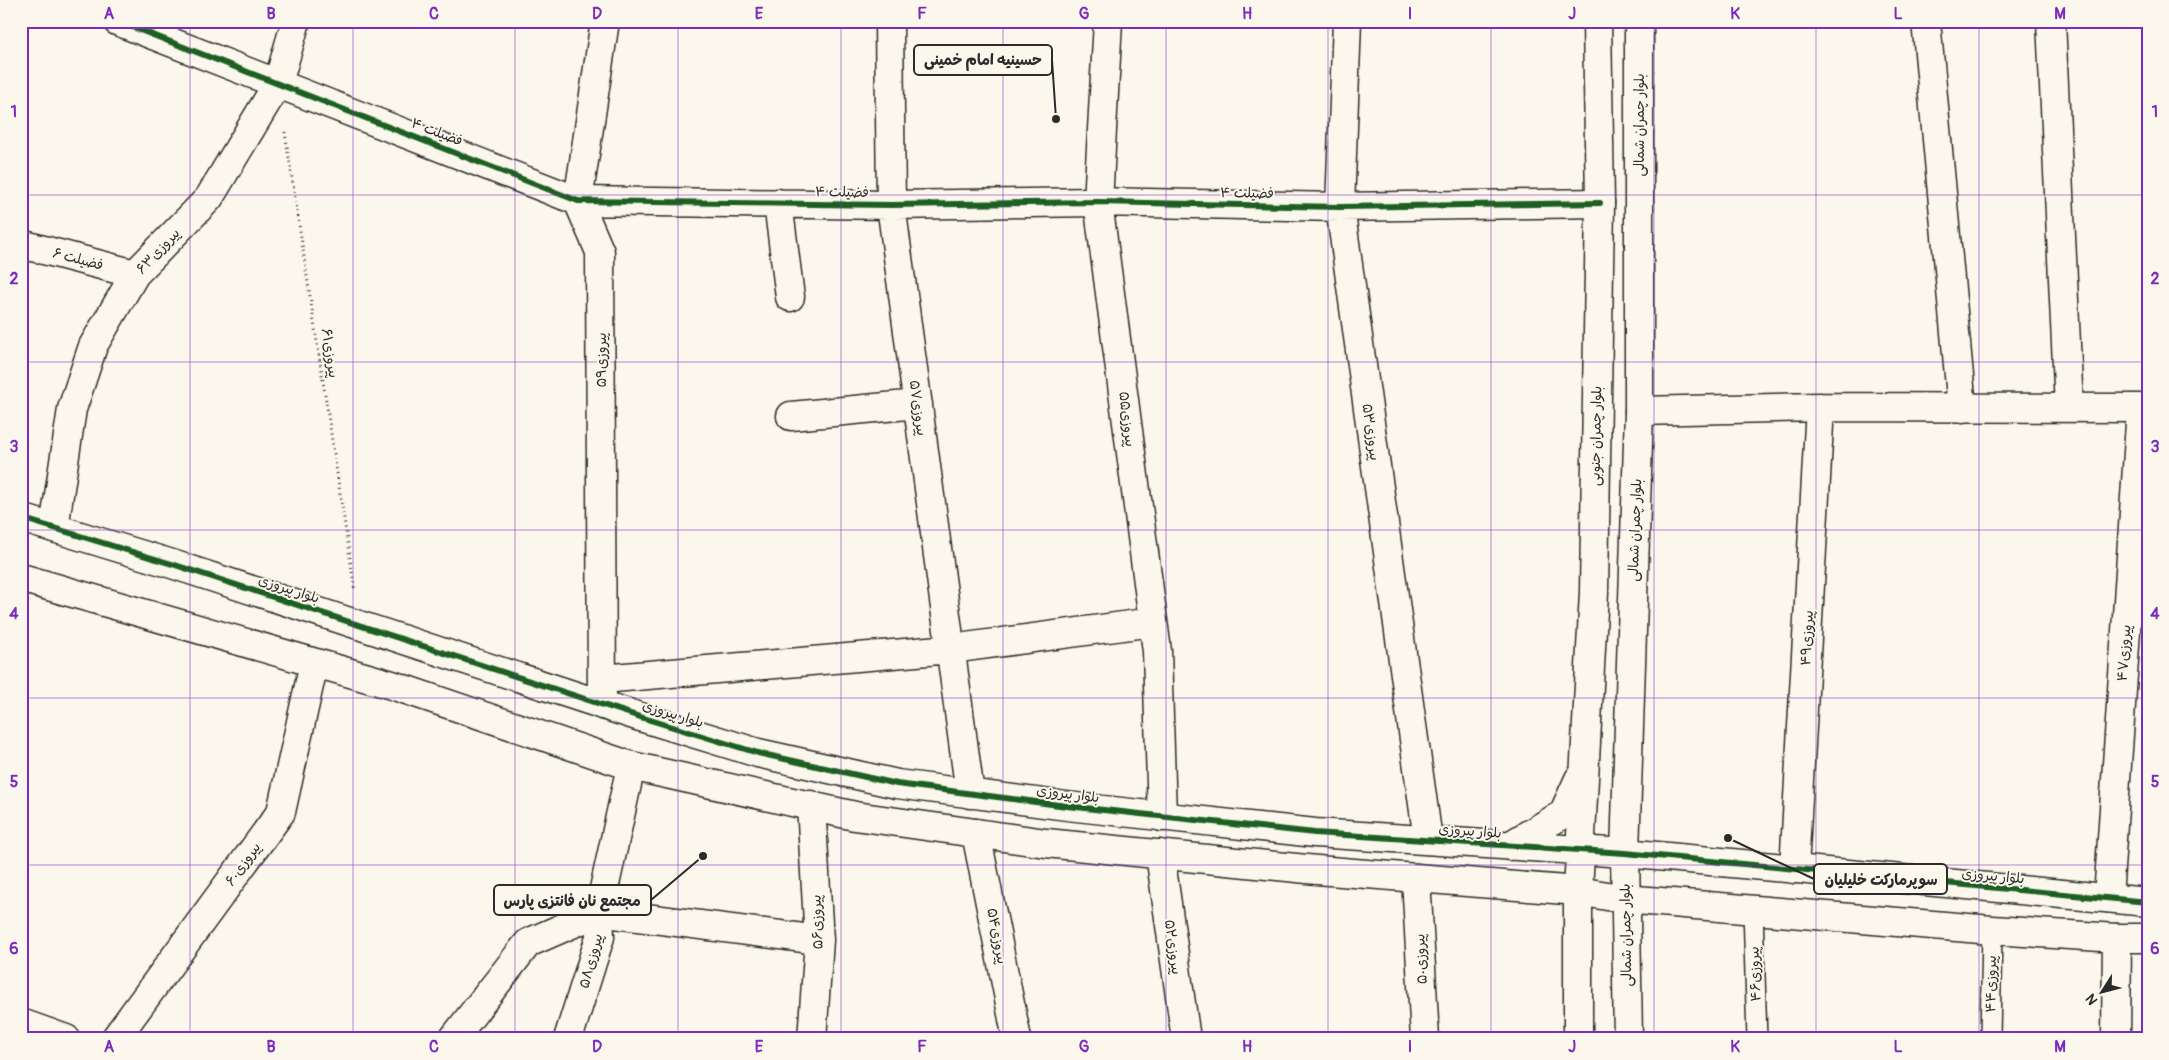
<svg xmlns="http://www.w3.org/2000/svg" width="2169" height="1060" font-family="Pangolin,'Playpen Sans Arabic',sans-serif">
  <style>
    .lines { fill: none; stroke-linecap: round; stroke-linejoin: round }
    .service-casing { stroke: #2b2b2b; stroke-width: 22 }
    .minor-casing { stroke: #2b2b2b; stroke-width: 31 }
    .tertiary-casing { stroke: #2b2b2b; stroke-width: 31 }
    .path { stroke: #2b2b2b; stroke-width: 3; stroke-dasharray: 1 4; stroke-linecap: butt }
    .service { stroke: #fbf7ec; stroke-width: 19 }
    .minor { stroke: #fbf7ec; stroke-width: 28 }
    .tertiary { stroke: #fbf7ec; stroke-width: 28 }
    .cycleway-casing { stroke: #fbf7ec; stroke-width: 9 }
    .cycleway { stroke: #1b5e20; stroke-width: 6 }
    .grid { fill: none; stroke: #7b2cbf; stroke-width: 1; stroke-opacity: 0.55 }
    .labels { text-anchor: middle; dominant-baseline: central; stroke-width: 4; stroke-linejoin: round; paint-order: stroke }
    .street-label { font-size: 14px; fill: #2b2b2b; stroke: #fbf7ec }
    .leader { fill: none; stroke: #2b2b2b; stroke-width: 2 }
    .callout-dot { fill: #2b2b2b; stroke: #fbf7ec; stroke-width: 2 }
    .callout { fill: #fbf7ec; stroke: #2b2b2b; stroke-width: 2 }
    .callout-label { font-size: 15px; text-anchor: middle; font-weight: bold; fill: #2b2b2b }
    .neatline { fill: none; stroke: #7b2cbf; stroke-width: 2 }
    .grid-label { font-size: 16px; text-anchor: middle; font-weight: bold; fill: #7b2cbf }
  </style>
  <rect width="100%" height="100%" fill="#fbf7ec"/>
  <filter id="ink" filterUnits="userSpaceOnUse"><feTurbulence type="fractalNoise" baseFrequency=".02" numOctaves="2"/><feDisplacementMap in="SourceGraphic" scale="10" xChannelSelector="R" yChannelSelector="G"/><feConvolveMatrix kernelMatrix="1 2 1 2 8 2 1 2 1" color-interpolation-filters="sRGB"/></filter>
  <g filter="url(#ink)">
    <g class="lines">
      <g class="service-casing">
        <path id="service" d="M1753 909 1757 1039
          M1990 1039 1992 930"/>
      </g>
      <g class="minor-casing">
        <path id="minor" d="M117 21 578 201 891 205 1098 202 1340 207 1600 203
          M889 21 891 205 970 794
          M1108 21 1098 202 1157 651 1162 817
          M1347 21 1340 207 1428 840
          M1926 21 1962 408
          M2051 21 2069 408
          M778 203 790 297
          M21 244 135 274
          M1639 411 1820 407 2148 408
          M791 416 918 404
          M54 528 72 409 93 346 135 274 209 198 278 83 296 21
          M602 679 951 649 1153 622
          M602 705 600 252 578 201 605 21
          M811 805 819 940 812 1039
          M976 833 1017 1039
          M1160 854 1186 1039
          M1794 869 1820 407
          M1416 878 1425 1039
          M2108 898 2141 408
          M21 1023 66 1039
          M115 1039 281 812 314 663
          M453 1039 528 943 599 912 819 940
          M568 1039 600 937 599 912 631 766
          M2116 1039 2117 938"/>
      </g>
      <g class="tertiary-casing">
        <path id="tertiary" d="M21 518 172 564 637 716 758 753 897 784 1067 806 1315 833 1625 853 2148 902
          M21 578 392 685 631 766 855 816 1046 843 1317 870 1578 891 1625 899 1992 930 2117 938H2148
          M1509 846 1563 814 1579 779
          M1578 1039V891L1594 592 1600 203 1597 21
          M1628 1039 1625 853 1639 411V21"/>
      </g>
      <path class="path" d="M285 132 355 591"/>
      <use href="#service" class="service"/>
      <use href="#minor" class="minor"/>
      <use href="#tertiary" class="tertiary"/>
      <g class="cycleway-casing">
        <path id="cycleway" d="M117 21 578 201 891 205 1098 202 1340 207 1600 203
          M21 518 172 564 637 716 758 753 897 784 1067 806 1315 833 1625 853 2148 902"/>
      </g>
      <use href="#cycleway" class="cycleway"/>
    </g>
  </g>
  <path class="grid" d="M190 21V1039M353 21V1039M515 21V1039M678 21V1039M841 21V1039M1003 21V1039M1166 21V1039M1328 21V1039M1491 21V1039M1654 21V1039M1816 21V1039M1979 21V1039M21 195H2148M21 362H2148M21 530H2148M21 698H2148M21 865H2148"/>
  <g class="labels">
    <g class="street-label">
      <text transform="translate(1639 125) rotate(-90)">بلوار چمران شمالی</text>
      <text transform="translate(437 132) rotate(21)">فضیلت ۴</text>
      <text transform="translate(842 192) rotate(1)">فضیلت ۴</text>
      <text transform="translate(1247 193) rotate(1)">فضیلت ۴</text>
      <text transform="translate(158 251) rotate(-47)">پیروزی۶۳</text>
      <text transform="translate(78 259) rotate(15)">فضیلت ۶</text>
      <text transform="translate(330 353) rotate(81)">پیروزی۶۱</text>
      <text transform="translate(601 360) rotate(-90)">پیروزی۵۹</text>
      <text transform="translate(918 408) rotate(82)">پیروزی۵۷</text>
      <text transform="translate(1127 419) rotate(83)">پیروزی۵۵</text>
      <text transform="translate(1371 432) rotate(82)">پیروزی۵۳</text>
      <text transform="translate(1596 436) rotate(-89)">بلوار چمران جنوبی</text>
      <text transform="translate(1635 530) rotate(-88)">بلوار چمران شمالی</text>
      <text transform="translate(289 589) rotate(18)">بلوار پیروزی</text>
      <text transform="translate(1807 638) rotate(-87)">پیروزی۴۹</text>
      <text transform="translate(2124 653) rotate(-86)">پیروزی۴۷</text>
      <text transform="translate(673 714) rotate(17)">بلوار پیروزی</text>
      <text transform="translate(1068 794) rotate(7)">بلوار پیروزی</text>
      <text transform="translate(1470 831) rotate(4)">بلوار پیروزی</text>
      <text transform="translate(243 864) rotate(-54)">پیروزی۶۰</text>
      <text transform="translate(1993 876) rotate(5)">بلوار پیروزی</text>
      <text transform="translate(817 922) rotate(-92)">پیروزی۵۶</text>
      <text transform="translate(1626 935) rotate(-91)">بلوار چمران شمالی</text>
      <text transform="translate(997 936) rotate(79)">پیروزی۵۴</text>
      <text transform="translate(1173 947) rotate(82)">پیروزی۵۲</text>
      <text transform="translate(1421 959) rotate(-93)">پیروزی۵۰</text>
      <text transform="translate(591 961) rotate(-75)">پیروزی۵۸</text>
      <text transform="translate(1755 974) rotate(-92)">پیروزی۴۶</text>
      <text transform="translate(1991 984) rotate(-89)">پیروزی۴۴</text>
    </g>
  </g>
  <path class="leader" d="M1056 119L1052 60M1728 838L1814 879M703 856L651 900"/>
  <g class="callout-dot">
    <circle cx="1056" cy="119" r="5"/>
    <circle cx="1728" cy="838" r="5"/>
    <circle cx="703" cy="856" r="5"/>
  </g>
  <g class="callout">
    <rect x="914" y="45" width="138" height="30" rx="5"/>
    <rect x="1814" y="864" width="133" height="30" rx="5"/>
    <rect x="494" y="885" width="157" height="30" rx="5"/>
  </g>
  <g class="callout-label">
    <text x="983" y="65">حسینیه امام خمینی</text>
    <text x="1881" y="885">سوپرمارکت خلیلیان</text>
    <text x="572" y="906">مجتمع نان فانتزی پارس</text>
  </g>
  <rect width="2169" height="1060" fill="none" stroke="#fbf7ec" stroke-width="55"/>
  <g transform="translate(2102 992) rotate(234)" stroke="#fbf7ec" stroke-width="4" paint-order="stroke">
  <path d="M0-4L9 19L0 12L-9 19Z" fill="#2b2b2b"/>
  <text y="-8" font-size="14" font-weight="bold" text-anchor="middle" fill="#2b2b2b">N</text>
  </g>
  <rect x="28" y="28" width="2114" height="1004" class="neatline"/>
  <g class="grid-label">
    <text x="109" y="19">A</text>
    <text x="271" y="19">B</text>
    <text x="434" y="19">C</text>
    <text x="597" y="19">D</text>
    <text x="759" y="19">E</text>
    <text x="922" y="19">F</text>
    <text x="1084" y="19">G</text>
    <text x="1247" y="19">H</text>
    <text x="1410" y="19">I</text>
    <text x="1572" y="19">J</text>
    <text x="1735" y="19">K</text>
    <text x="1898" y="19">L</text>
    <text x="2060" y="19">M</text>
    <text x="14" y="117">1</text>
    <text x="2155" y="117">1</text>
    <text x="14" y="284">2</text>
    <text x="2155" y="284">2</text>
    <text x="14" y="452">3</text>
    <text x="2155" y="452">3</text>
    <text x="14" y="619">4</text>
    <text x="2155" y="619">4</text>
    <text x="14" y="787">5</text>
    <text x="2155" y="787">5</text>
    <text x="14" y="954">6</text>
    <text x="2155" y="954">6</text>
    <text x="109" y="1052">A</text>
    <text x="271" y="1052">B</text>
    <text x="434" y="1052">C</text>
    <text x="597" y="1052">D</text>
    <text x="759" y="1052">E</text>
    <text x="922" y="1052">F</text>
    <text x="1084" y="1052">G</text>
    <text x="1247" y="1052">H</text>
    <text x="1410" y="1052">I</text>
    <text x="1572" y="1052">J</text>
    <text x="1735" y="1052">K</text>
    <text x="1898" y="1052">L</text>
    <text x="2060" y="1052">M</text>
  </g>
</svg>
